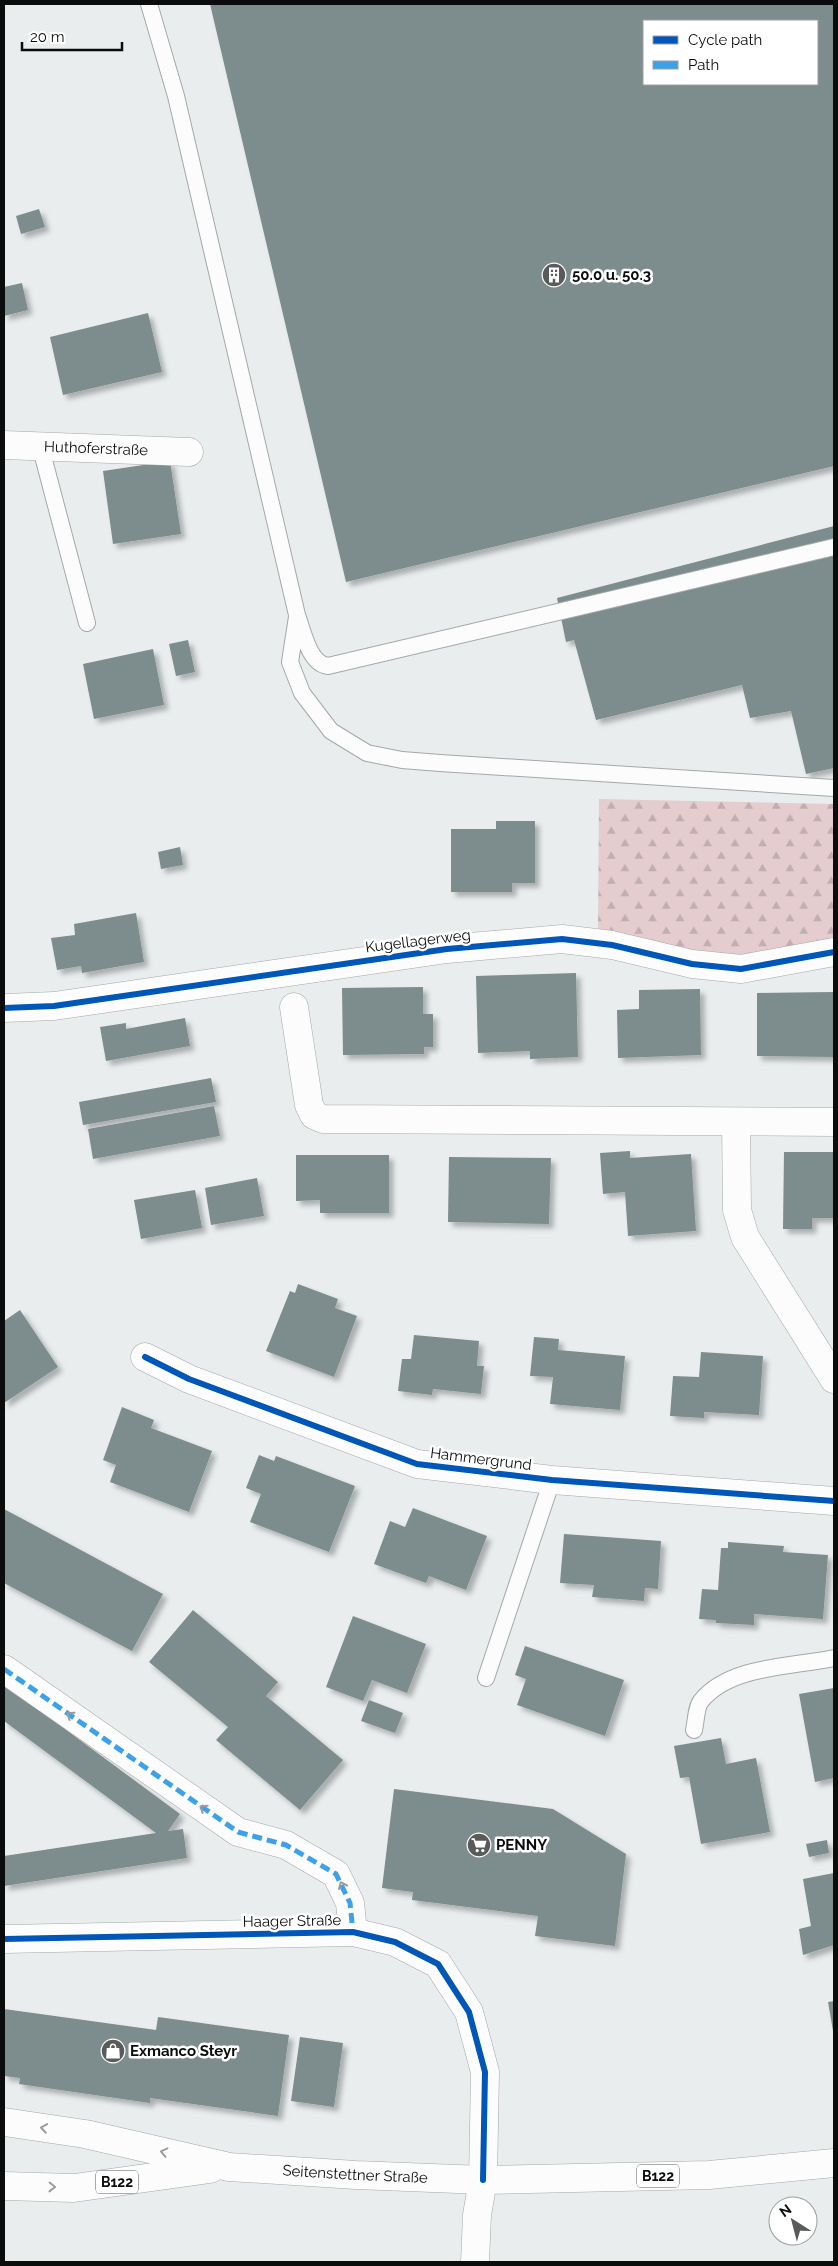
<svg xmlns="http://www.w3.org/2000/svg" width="838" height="2266" font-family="Raleway,sans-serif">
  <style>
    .forest { fill: url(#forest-firs) }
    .building { fill: #7d8c8c; fill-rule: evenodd; filter: url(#shadow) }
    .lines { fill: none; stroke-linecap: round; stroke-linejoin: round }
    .service-casing { stroke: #a5a8a8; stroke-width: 18 }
    .minor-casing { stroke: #a5a8a8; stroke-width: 29 }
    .secondary-casing { stroke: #a5a8a8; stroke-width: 29 }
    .primary-casing { stroke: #a5a8a8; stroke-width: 29 }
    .service { stroke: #fcfcfc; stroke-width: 16 }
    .minor { stroke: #fcfcfc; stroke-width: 28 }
    .secondary { stroke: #fcfcfc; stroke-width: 28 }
    .primary { stroke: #fcfcfc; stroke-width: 28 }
    .quiet { stroke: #3ca1e9; stroke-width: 5; stroke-dasharray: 10 5; stroke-linecap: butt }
    .cycleway-casing { stroke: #fff; stroke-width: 9 }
    .cycleway { stroke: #0057b8; stroke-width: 6 }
    .oneway { stroke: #9c9c9c }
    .labels { text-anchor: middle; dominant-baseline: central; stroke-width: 5; stroke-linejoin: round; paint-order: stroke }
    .shield { fill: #fff; stroke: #545656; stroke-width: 1 }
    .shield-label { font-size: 14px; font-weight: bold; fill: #0b0d0d }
    .poi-label { font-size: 15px; font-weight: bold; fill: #0b0d0d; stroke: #fff; text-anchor: start }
    .street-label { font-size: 15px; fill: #0b0d0d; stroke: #fff }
  </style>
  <defs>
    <pattern id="forest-firs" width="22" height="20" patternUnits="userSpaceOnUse" patternTransform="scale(1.25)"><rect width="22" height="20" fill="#e4cccf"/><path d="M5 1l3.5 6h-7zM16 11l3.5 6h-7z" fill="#c2aeb1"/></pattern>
    <filter id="shadow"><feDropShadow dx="4.5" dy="4.5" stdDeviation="2.5" flood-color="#0004"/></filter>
  </defs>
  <rect width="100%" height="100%" fill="#e9eded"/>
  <path class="forest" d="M599 799 834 804V942L735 957 655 946 598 932Z"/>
  <path class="building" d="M210 4H834V466L346 582ZM644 21H817V84H644Z
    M39 209 45 227 21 234 16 216Z
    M22 283 28 310 4 316V287Z
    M148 313 162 372 63 395 50 337Z
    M170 461 181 534 113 544 103 471Z
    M834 526V768L806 774 791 711 750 718 742 685 596 720 574 640 566 642 557 598Z
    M188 640 195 672 176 676 169 644Z
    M153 649 164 705 94 719 83 664Z
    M496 821H535V883H512V892H451V829H496Z
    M180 847 183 865 161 869 158 852Z
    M136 913 144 962 82 973 81 966 57 970 51 938 75 935 74 924Z
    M576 973 578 1057 530 1059V1051L478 1053 476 976Z
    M423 987V1014H433V1047H424V1054L343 1055 342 988Z
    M700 989 701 1055 618 1058 617 1010 639 1009V990Z
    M834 992V1057L757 1056V993Z
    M185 1018 190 1046 106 1061 100 1027 126 1023V1029Z
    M211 1078 216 1102 83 1125 79 1102Z
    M214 1106 220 1136 93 1159 88 1129Z
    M630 1151V1158L691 1154 696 1231 628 1236 625 1192 603 1194 600 1153Z
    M784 1152H834V1218H812V1229H783Z
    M296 1155H389V1213H320V1200L296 1201Z
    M449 1157 551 1158 549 1224 448 1222Z
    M257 1178 264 1216 211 1225 205 1188Z
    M195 1190 202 1228 141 1239 134 1200Z
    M298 1284 338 1299 335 1308 357 1316 334 1377 266 1351 290 1291 295 1293Z
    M20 1310 58 1367 4 1403V1321Z
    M414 1335 479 1341 477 1366H484L481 1394 433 1389 432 1395 398 1391 402 1359H411Z
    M534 1337 559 1339 558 1350 625 1356 620 1410 550 1404 553 1377 530 1376Z
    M701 1352 763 1356 759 1415 704 1412V1418L670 1416 673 1376 699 1377Z
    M122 1407 154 1420 151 1428 212 1451 189 1512 110 1482 116 1465 103 1460Z
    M259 1455 274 1461 276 1456 355 1486 329 1552 250 1522 261 1494 246 1488Z
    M413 1508 487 1536 466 1590 429 1576 426 1583 374 1564 390 1521 405 1527Z
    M4 1509 163 1594 132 1651 4 1583Z
    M564 1534 661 1541 658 1589 645 1588 644 1601 592 1597 594 1585 560 1583Z
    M728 1542 784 1546 783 1552 828 1555 823 1619 754 1614V1625L716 1623V1620L699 1619 702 1589 718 1590 721 1548H728Z
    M193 1610 278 1682 266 1696 343 1760 300 1810 216 1740 228 1727 149 1662Z
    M353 1616 426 1644 407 1693 372 1680 363 1701 326 1687Z
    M525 1646 624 1680 605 1736 517 1705 526 1679 515 1675Z
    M4 1684 180 1814 168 1831 183 1829 187 1858 4 1886V1856L156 1833 4 1721Z
    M834 1688V1778L815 1782 799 1694Z
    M369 1700 403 1713 395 1733 361 1721Z
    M721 1738 726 1764 756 1758 770 1832 701 1844 689 1777 680 1778 674 1746Z
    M394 1789 553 1809 626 1854 615 1946 535 1936 538 1916 412 1900 413 1892 382 1888Z
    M827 1840 829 1853 809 1857 806 1844Z
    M834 1873V1945L803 1955 799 1929 811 1926 803 1879Z
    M834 2001V2031H833L828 2002Z
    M4 2009 156 2030 158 2017 289 2035 278 2116 150 2098V2103L19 2084 20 2078 4 2076Z
    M300 2037 343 2043 334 2107 291 2101Z"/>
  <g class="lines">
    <g class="service-casing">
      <path id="service" d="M149 4 176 96 297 615C303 631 309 664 328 666L834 547
        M40 445 87 623
        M297 617 290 662 302 693 331 731 367 753 402 760 440 763 834 788
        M486 1678 552 1480
        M694 1730C696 1722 696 1707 701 1701 730 1665 793 1667 834 1658"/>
    </g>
    <g class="minor-casing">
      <g id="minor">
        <path id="s1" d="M4 445 189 452"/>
        <path d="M294 1007 309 1105 314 1115 323 1119 834 1122"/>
        <path d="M4 1008 54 1006 447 949 562 939 612 945 692 964 741 969 834 952"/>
        <path d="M736 1122 737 1210 745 1237 834 1379"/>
        <path d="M145 1357 189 1379 417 1464 552 1480 834 1501"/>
        <path d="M4 1669 238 1832 286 1845 336 1874 350 1903 353 1932"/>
        <path d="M4 1939 353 1932 395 1942 438 1964 469 2012 485 2072 483 2180"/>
      </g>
    </g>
    <g class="secondary-casing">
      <path id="secondary" d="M475 2262 477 2215 483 2180"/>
    </g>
    <g class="primary-casing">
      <g id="primary">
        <path id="s2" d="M4 2122 85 2134 229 2167 356 2175 483 2180 709 2175 834 2163"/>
        <path d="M4 2186 74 2188 210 2169"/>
      </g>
    </g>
    <use href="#service" class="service"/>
    <use href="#minor" class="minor"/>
    <use href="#secondary" class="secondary"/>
    <use href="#primary" class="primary"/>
    <path class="quiet" d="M4 1669 238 1832 286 1845 336 1874 350 1903 353 1932"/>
    <g class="cycleway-casing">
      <path id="cycleway" d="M4 1008 54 1006 447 949 562 939 612 945 692 964 741 969 834 952
        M145 1357 189 1379 417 1464 552 1480 834 1501
        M4 1939 353 1932 395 1942 438 1964 469 2012 485 2072 483 2180"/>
    </g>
    <use href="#cycleway" class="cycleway"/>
  </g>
  <defs><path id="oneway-chevron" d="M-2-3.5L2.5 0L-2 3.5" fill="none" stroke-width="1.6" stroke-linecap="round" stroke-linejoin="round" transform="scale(1.25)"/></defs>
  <g class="oneway">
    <use href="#oneway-chevron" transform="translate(70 1715) rotate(-145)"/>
    <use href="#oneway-chevron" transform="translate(203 1808) rotate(-145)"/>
    <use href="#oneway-chevron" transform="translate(342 1885) rotate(-114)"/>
    <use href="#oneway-chevron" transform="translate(44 2128) rotate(-171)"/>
    <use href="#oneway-chevron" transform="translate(164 2152) rotate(-167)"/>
    <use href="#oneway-chevron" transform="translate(52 2187) rotate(1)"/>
  </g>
  <defs>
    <g id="building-disc" transform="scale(1.25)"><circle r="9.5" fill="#595b5b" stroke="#fff"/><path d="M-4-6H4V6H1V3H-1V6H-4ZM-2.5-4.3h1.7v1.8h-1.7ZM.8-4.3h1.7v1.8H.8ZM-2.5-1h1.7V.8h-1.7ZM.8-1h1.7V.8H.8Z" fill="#fff"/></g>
    <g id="supermarket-disc" transform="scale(1.25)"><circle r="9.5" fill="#595b5b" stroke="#fff"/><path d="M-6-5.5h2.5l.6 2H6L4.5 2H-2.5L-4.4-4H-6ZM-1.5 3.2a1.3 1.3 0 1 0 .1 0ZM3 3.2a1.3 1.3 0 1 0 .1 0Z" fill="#fff"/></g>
    <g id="shop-disc" transform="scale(1.25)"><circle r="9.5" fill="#595b5b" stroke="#fff"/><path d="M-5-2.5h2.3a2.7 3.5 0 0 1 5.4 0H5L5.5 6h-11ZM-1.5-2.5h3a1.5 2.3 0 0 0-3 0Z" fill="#fff"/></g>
  </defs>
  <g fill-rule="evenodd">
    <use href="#building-disc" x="554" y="275"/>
    <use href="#supermarket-disc" x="479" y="1845"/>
    <use href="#shop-disc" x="113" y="2051"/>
  </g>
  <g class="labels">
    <g class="shield">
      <rect x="637" y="2164.5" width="42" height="23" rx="4"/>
      <rect x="96" y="2170.5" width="42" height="23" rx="4"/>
    </g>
    <g class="shield-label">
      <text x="658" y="2176">B122</text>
      <text x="117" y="2182">B122</text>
    </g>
    <g class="poi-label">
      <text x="572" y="275">50.0 u. 50.3</text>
      <text x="496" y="1845">PENNY</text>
      <text x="130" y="2051">Exmanco Steyr</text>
    </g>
    <g class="street-label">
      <text stroke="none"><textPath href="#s1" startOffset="92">Huthoferstraße</textPath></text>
      <text transform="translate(418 941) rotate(-7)">Kugellagerweg</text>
      <text transform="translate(481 1459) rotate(7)">Hammergrund</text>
      <text transform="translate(292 1921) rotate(-1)">Haager Straße</text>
      <text stroke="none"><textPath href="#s2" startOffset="356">Seitenstettner Straße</textPath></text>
    </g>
  </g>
  <rect width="838" height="2266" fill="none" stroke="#0b0d0d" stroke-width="10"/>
  <rect x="643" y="20" width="175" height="65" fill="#ffffff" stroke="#9d9e9e"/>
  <rect x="653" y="36" width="25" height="8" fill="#0057b8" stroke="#9d9e9e"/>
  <text x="688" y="45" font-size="15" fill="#0b0d0d">Cycle path</text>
  <rect x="653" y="61" width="25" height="8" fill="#3ca1e9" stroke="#9d9e9e"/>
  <text x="688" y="70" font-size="15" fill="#0b0d0d">Path</text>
  <g transform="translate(793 2221) rotate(324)"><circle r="24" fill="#ffffff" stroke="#9d9e9e"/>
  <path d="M0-4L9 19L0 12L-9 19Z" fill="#595b5b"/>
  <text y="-8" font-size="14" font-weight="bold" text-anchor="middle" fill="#0b0d0d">N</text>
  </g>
  <path d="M22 42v8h100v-8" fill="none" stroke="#0b0d0d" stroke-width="2.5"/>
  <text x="30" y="42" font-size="15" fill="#0b0d0d" stroke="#ffffff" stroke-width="4" paint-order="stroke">20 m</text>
</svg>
